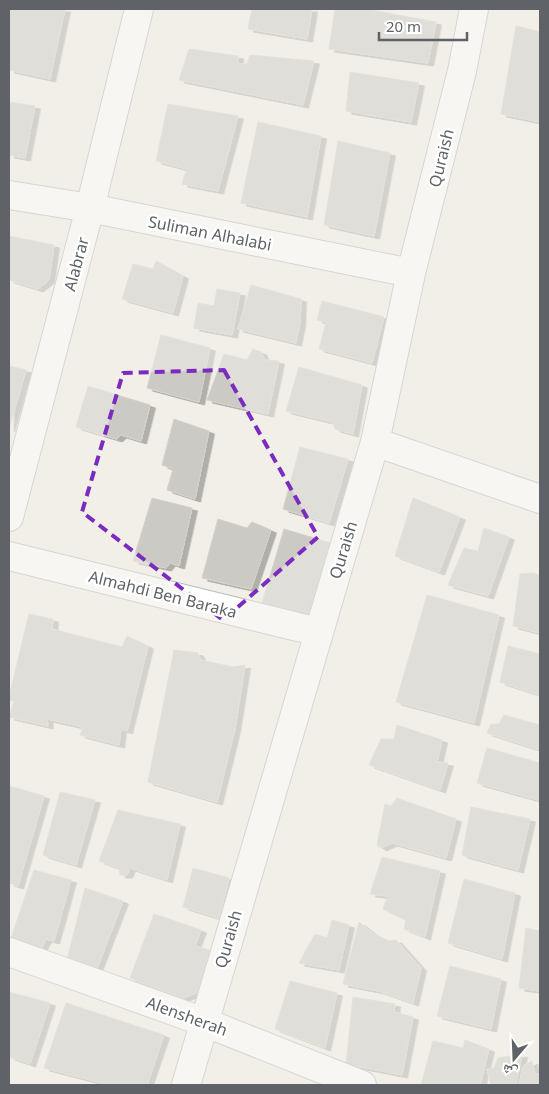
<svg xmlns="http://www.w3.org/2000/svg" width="549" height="1094" font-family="'Noto Sans','Noto Naskh Arabic',sans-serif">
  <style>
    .building { fill: #cccac5; stroke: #d6d1c6; filter: url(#shadow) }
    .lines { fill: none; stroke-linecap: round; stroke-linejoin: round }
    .minor-casing { stroke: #b5b8bc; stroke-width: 30 }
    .minor { stroke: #fff; stroke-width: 28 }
    .marked { fill: none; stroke: #7b2cbf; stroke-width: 4; stroke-dasharray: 10 6; stroke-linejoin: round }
    .labels { text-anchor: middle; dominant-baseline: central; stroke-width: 5; stroke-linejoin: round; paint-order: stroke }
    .street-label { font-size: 16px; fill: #5f6368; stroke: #fff }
  </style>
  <defs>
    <filter id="shadow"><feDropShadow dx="5.5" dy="3" stdDeviation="0" flood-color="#0004"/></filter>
  </defs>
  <rect width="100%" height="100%" fill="#f1efe8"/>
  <path class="building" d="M9 9H65L50 79 9 70Z
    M252 9H312L307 39 248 29Z
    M335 9H365L436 22 428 63 329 49Z
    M516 26 540 32V122L501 114Z
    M189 49 238 56V64H247L250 55 314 61 303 105 179 80Z
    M350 72 419 83 411 122 346 111Z
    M9 102 35 106 25 158 9 155Z
    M168 104 238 116 218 191 182 184 187 169 156 161Z
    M258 122 321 136 307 217 241 203Z
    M338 141 390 153 374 236 324 225Z
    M9 236 54 245 49 280 38 289 9 280Z
    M156 261 183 276 173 313 122 299 133 264 153 269Z
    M251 285 301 299 300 323 296 343 238 329Z
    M217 289 240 293 232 335 194 328 198 303 214 306Z
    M322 301 384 317 372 363 319 349 326 322 317 320Z
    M161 335 210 348 199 402 147 388Z
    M253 349 261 352 265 360 279 361 268 414 207 400 224 354 247 360Z
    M9 366 26 370 9 429Z
    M299 367 362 385 353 434 335 429 332 422 286 411Z
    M88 386 150 405 141 441 121 435 117 439 76 427Z
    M174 419 209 431 195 499 167 490 173 469 162 465Z
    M300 447 348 459 329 523 283 509Z
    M152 498 192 508 179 566 170 563 166 568 133 561Z
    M413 498 460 517 439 572 395 556Z
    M218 519 247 528 252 522 271 530 251 589 202 578Z
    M484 528 509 537 488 596 448 585 464 548 478 551Z
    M284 529 331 543 309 613 299 618 262 603Z
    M532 573 540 575V633L513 626 520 574Z
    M427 595 499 615 474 723 396 702Z
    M29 614 53 619 52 629 122 647 127 636 148 646 127 731 121 729 119 745 80 735 83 727 47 719 48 726 9 717 14 701 9 700V697Z
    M508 646 540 654V695L500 682Z
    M174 650 198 653 201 660 233 667 245 665 235 729 217 802 148 782Z
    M504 715 540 725V750L487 733 491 724H499Z
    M397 725 442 740 437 762 448 763 440 790 369 765 381 739H394Z
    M487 748 540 763V792L538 800 477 783Z
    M9 786 44 796 18 886 9 883Z
    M60 792 95 800 76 865 43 855Z
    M397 798 456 819 446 858 392 843 381 848 377 845 385 804 391 806Z
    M471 807 530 819 518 870 462 855Z
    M118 810 180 824 167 880 130 868 127 875H120L119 868 99 861Z
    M382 857 440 871 425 937 404 929 406 920 383 909 388 896 370 894Z
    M193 868 229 878 219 918 183 907Z
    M34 870 71 880 54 941 46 939 41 949 10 941Z
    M464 879 515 893 502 959 448 943Z
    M85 888 123 901 96 971 67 960Z
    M154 914 201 930 195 946 212 951 198 992 184 998 130 978Z
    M332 920 349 925 339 970 299 963 315 934 327 938Z
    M359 922 374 934 389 941 396 940 421 968 413 1003 379 991 343 984Z
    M526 928 540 931V991L519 988Z
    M450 966 501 979 491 1029 437 1016Z
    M290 981 337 993 325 1048 275 1029Z
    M9 992 50 1003 30 1064 9 1057Z
    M353 997 395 1004 394 1012 413 1017 402 1075 346 1064Z
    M66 1003 164 1035 147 1085H110L44 1068Z
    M465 1040 489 1049 480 1085 461 1083 460 1085H421L433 1041 463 1048Z
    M522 1054 516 1085H491L487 1069 494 1068 498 1058Z
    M532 1061 535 1074H540V1085H519L523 1066Z"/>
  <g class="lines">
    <g class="minor-casing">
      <path id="minor" d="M9 195 90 208 411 273
        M375 442 540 499
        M9 517 90 208 139 9
        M9 556 318 632
        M9 952 204 1022 362 1085
        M186 1085 375 442 411 273 462 71 474 9"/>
    </g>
    <use href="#minor" class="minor"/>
  </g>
  <path d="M0 0H549V1094H0ZM224 370 318 537 223 620 82 512 123 373Z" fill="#f1efe8" fill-opacity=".55" fill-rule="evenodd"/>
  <path class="marked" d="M224 370 318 537 223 620 82 512 123 373Z"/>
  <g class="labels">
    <g class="street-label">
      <text transform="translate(441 158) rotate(-76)">Quraish</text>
      <text transform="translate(210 233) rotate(11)">Suliman Alhalabi</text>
      <text transform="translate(76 264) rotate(-75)">Alabrar</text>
      <text transform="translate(343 550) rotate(-73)">Quraish</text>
      <text transform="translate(163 594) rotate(14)">Almahdi Ben Baraka</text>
      <text transform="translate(228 939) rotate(-74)">Quraish</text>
      <text transform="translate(187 1016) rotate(20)">Alensherah</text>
    </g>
  </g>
  <rect width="549" height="1094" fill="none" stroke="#5f6368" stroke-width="20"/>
  <g transform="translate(514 1059) rotate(199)" stroke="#ffffff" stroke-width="4" paint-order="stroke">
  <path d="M0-4L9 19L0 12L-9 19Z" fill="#5f6368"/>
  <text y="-8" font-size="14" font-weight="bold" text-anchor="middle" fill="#5f6368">ش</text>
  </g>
  <path d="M379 32v8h88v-8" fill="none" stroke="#5f6368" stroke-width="2.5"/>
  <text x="386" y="32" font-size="15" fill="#5f6368" stroke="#ffffff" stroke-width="4" paint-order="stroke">20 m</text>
</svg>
